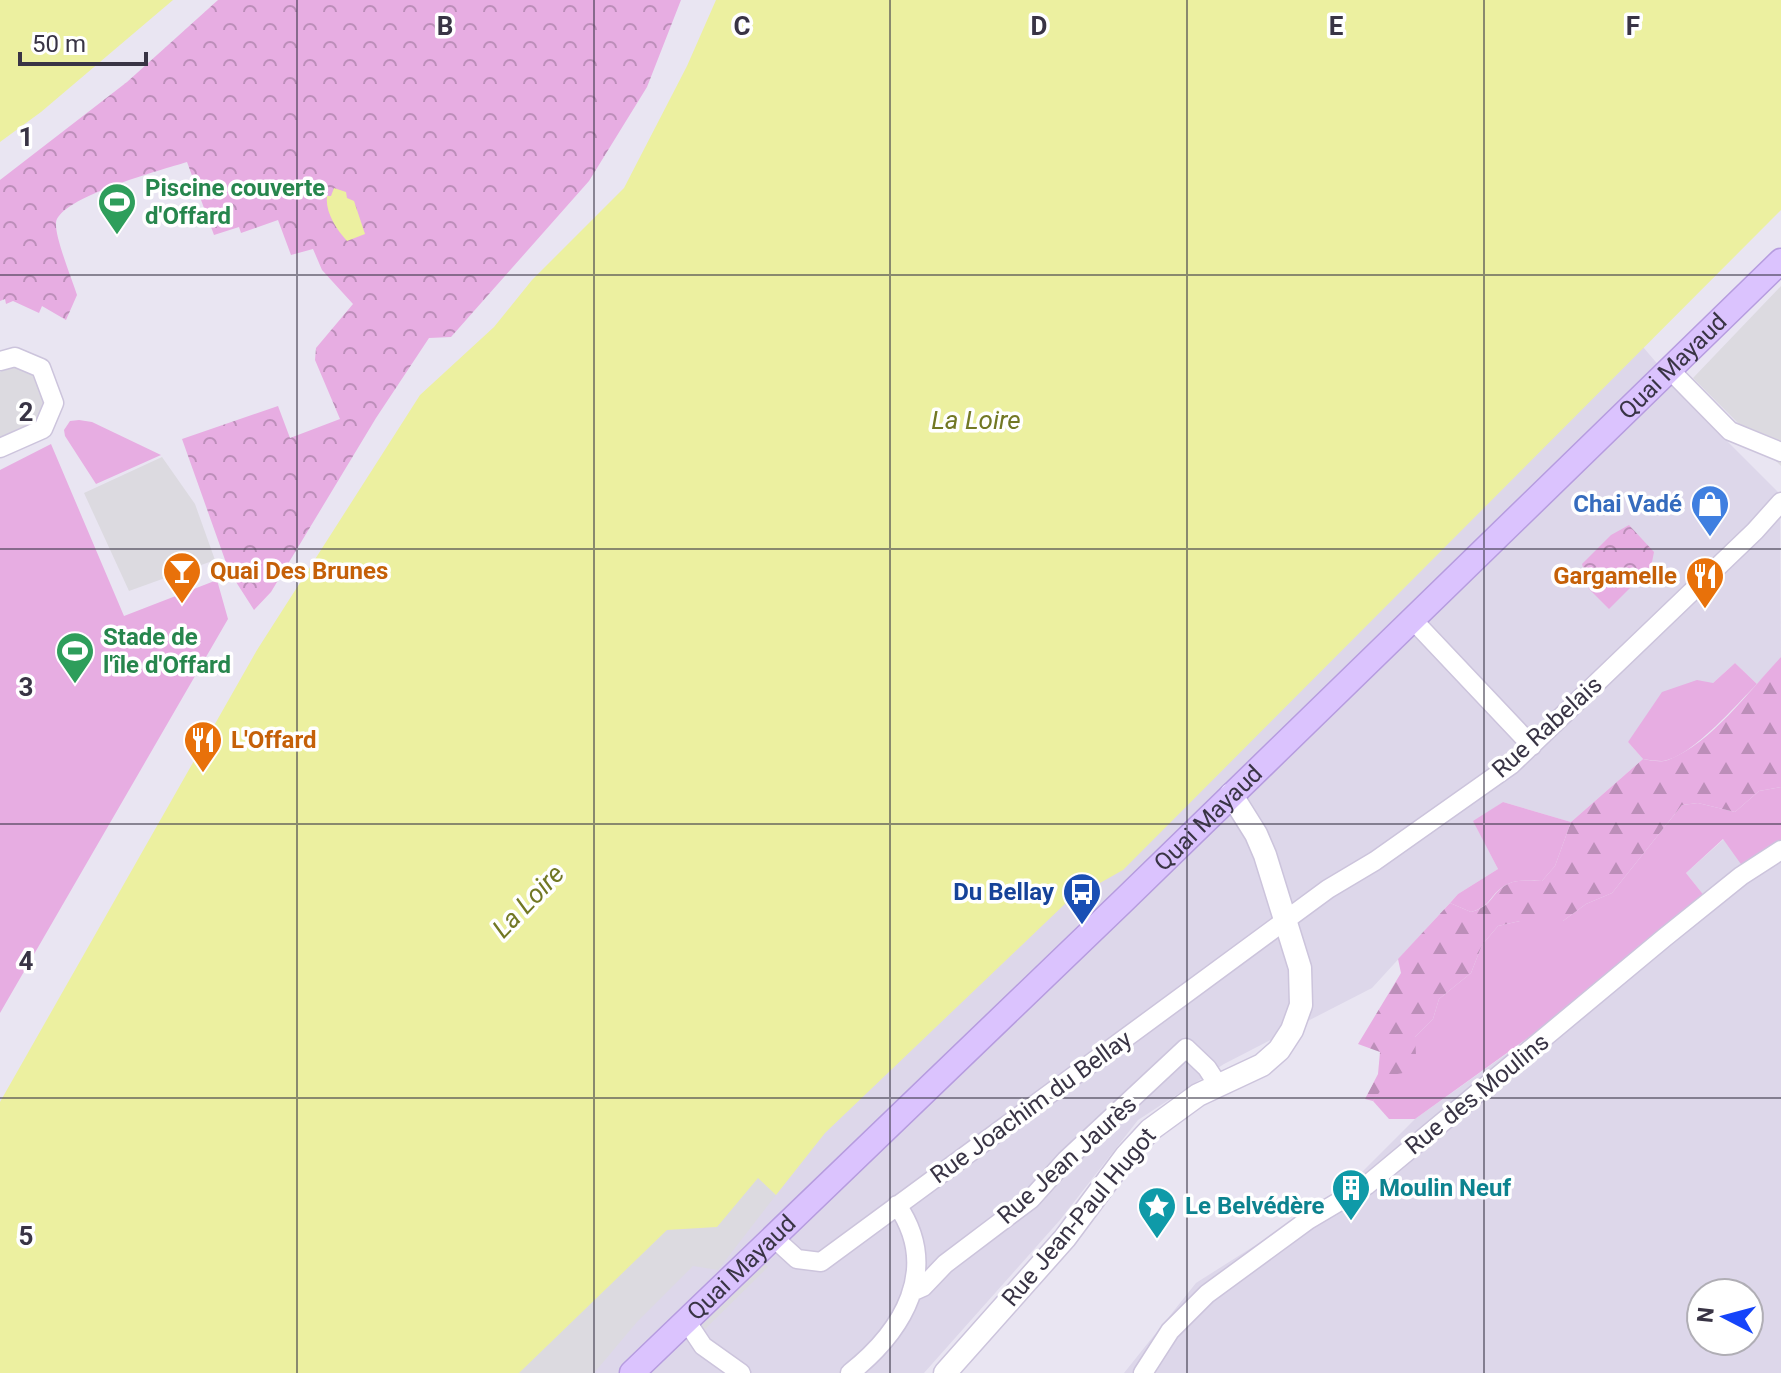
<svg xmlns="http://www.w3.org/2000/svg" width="1781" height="1373" font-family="Roboto,sans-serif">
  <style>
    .residential { fill: #ddd7ea; fill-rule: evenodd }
    .grass { fill: #e7ade2 }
    .forest { fill: url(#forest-firs) }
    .park { fill: url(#park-crowns) }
    .parking { fill: #dcdae0 }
    .water { fill: #ecf0a0 }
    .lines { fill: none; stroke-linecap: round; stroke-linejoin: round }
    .minor-casing { stroke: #ccc4dc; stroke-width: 21 }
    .tertiary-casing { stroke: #ccc4dc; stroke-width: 25 }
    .secondary-casing { stroke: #b69cdf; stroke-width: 27 }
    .minor { stroke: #fff; stroke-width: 18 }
    .tertiary { stroke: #fff; stroke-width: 22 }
    .secondary { stroke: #dbc3fe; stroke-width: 24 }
    .grid { fill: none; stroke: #393445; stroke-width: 2; stroke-opacity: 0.55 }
    .labels { text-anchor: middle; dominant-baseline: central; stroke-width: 7; stroke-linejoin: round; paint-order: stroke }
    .leisure-label { font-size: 24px; font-weight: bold; fill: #27864d; stroke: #fff; text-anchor: start }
    .street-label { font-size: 24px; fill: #393445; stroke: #fff }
    .shop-label { font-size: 24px; font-weight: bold; fill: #366cbe; stroke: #fff; text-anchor: end }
    .food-label { font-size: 24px; font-weight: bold; fill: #c56008; stroke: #fff; text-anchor: start }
    .transit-label { font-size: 24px; font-weight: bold; fill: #164399; stroke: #fff; text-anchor: end }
    .culture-label { font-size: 24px; font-weight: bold; fill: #0d838f; stroke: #fff; text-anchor: start }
    .water-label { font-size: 26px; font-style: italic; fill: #727824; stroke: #fff }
    .grid-label { font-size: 26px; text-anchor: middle; font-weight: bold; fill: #393445; stroke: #fff; stroke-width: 7; stroke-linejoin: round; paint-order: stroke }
  </style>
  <defs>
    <pattern id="forest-firs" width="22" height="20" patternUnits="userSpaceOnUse" patternTransform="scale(2)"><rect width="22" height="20" fill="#e7ade2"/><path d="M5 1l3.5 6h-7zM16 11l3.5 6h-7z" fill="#bc8eb9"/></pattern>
    <pattern id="park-crowns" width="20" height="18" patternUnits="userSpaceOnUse" patternTransform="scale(2)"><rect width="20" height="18" fill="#e7ade2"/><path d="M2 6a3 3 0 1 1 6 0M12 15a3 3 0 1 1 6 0" fill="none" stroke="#bc8eb9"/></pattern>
  </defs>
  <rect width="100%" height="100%" fill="#e9e5f2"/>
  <path class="residential" d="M1631 333 1703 417 1780 494 1781 657 1757 684 1735 663 1713 683 1628 742 1643 759 1571 822 1503 802 1474 822 1498 869 1458 894 1372 988 1224 1064 1138 1120 1060 1220 924 1373H517L1082 830Z
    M1724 839 1781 845V1373H1124L1196 1283 1347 1187 1415 1119 1571 1008 1706 898 1686 873ZM1701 1293H1749V1341H1701Z"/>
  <path class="grass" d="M79 420 92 422 161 455 96 484 65 436 64 430 70 421Z
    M51 444 124 616 217 580 228 619 0 1013V470Z
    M1735 663 1757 684C1737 704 1690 759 1662 761 1656 761 1649 760 1643 759L1628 742 1662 692 1697 680 1713 683Z
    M1781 787V845L1743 867 1723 839 1686 873 1706 898 1571 1007 1415 1119H1389L1373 1101 1415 1037 1433 1019 1439 999 1471 973 1482 945 1498 926 1520 921H1563L1586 904 1612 893 1682 805 1698 803 1735 812 1759 791Z
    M1503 802 1571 822 1555 866 1542 881C1532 881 1517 879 1508 884 1489 893 1494 905 1471 912L1450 903 1458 894 1498 869 1473 821Z"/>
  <path class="forest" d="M1781 657V787L1759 791 1735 812 1698 803 1682 805 1612 893 1586 904 1563 921H1520L1498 926 1482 945 1471 973 1439 999 1433 1019 1415 1037 1416 1055 1403 1073 1392 1075 1373 1101 1365 1099 1378 1074 1380 1052 1358 1044 1401 973 1398 959 1450 903 1471 912C1495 905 1490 893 1508 884 1517 879 1532 881 1542 881L1555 866 1571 822 1643 759C1650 760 1660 763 1668 760 1711 744 1750 690 1781 657Z"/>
  <path class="park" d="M218 0H681L647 87 589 181 451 337 429 338 376 418 271 592 254 610 229 571 182 439 278 406 290 438 340 419 315 360 316 348 353 304 322 270 313 249 291 255 278 220 241 233 239 227 214 235 187 162C162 170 59 197 56 223 55 238 72 279 77 295L66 320 42 306 39 313 13 301 6 304 5 299 0 301V180L127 82Z
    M1629 525 1654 552 1651 567 1609 609 1589 589 1582 564 1611 535Z"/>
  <path class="parking" d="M1781 286V466L1693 378Z
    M13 365 38 376 47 404 36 424 0 445V372Z
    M162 457 195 504 215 560 129 591 84 493Z
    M758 1178 776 1195 718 1270 693 1266 637 1322 594 1373H519L667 1230 717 1227Z
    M763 1262 768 1267 704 1330 699 1324Z"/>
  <path class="water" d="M0 0H173L41 112 0 142Z
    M716 0H1781V210L1123 870 1068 901 825 1133 776 1195 758 1178 717 1227 667 1230 519 1373H0V1102L257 650 420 395 494 327 532 280 624 188 687 66Z
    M334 188 346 192 347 198 354 201 365 234 347 241C336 229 325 212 327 196H331Z"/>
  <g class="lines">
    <g class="minor-casing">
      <path id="minor" d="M0 361 15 357 41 368 54 403 43 429 0 448
        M1669 369 1730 431 1781 452
        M1412 619 1532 746
        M774 1238 797 1259 821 1262 1328 889 1375 861 1511 765 1755 531 1781 502
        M914 1291 923 1287 945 1264 1031 1199 1066 1160 1186 1048 1207 1068 1218 1085
        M687 1322 703 1346 741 1373
        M850 1373C903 1331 941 1269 897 1205
        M1143 1373 1170 1331 1207 1294 1308 1220 1367 1185 1664 938 1741 876 1781 850"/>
    </g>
    <g class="tertiary-casing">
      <path id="tertiary" d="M945 1373 1065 1238 1126 1156 1150 1130 1198 1095 1262 1065 1279 1050 1292 1030 1301 1005 1300 968 1265 855 1256 834 1231 794"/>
    </g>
    <g class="secondary-casing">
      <g id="secondary">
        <path id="s1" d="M632 1373 1122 902 1781 261"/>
      </g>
    </g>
    <use href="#minor" class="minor"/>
    <use href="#tertiary" class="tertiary"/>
    <use href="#secondary" class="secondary"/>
  </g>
  <path class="grid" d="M297 0V1373M594 0V1373M890 0V1373M1187 0V1373M1484 0V1373M0 275H1781M0 549H1781M0 824H1781M0 1098H1781"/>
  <defs>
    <g id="stadium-pin" transform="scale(2)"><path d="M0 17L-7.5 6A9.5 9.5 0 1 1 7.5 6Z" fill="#2e9e5b" stroke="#fff"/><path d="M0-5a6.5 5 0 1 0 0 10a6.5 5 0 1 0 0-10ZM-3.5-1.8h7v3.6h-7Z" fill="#fff"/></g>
    <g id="shop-pin" transform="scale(2)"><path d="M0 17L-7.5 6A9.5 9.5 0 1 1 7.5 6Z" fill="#3f7fe0" stroke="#fff"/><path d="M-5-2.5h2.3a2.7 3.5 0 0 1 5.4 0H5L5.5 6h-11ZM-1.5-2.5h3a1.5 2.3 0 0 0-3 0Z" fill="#fff"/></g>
    <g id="bar-pin" transform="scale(2)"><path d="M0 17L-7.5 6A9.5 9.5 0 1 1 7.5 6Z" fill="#e8710a" stroke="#fff"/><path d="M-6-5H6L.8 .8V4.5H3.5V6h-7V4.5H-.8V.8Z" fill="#fff"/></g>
    <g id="restaurant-pin" transform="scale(2)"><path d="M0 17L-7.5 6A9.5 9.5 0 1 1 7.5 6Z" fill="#e8710a" stroke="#fff"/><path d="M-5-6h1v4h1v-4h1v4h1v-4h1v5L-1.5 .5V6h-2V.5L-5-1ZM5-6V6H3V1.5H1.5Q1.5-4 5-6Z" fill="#fff"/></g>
    <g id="bus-pin" transform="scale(2)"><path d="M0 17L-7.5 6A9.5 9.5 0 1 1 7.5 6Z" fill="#1a4fb4" stroke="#fff"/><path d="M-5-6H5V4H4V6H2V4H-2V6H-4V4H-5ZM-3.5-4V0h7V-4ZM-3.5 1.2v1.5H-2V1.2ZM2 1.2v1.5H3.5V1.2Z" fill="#fff"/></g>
    <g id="building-pin" transform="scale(2)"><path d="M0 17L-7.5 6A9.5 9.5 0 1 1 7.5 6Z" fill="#0f9aa8" stroke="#fff"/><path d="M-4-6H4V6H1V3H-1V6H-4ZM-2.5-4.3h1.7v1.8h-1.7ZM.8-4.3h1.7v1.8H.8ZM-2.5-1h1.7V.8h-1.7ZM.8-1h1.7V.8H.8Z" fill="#fff"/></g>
    <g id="sight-pin" transform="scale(2)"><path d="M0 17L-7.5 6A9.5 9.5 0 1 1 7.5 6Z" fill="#0f9aa8" stroke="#fff"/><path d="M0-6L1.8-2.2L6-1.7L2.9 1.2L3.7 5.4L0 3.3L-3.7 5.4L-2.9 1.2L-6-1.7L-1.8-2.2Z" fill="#fff"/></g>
  </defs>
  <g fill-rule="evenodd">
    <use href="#stadium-pin" x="117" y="202"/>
    <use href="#shop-pin" x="1710" y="504"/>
    <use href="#bar-pin" x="182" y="571"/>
    <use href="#restaurant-pin" x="1705" y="576"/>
    <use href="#stadium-pin" x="75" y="651"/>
    <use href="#restaurant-pin" x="203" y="740"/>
    <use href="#bus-pin" x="1082" y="892"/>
    <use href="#building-pin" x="1351" y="1188"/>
    <use href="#sight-pin" x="1157" y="1206"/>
  </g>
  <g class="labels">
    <g class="leisure-label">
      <text x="145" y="188">Piscine couverte<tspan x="145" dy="28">d'Offard</tspan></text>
      <text x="103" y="637">Stade de<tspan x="103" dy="28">l'île d'Offard</tspan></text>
    </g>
    <g class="street-label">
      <text stroke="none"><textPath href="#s1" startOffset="1448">Quai Mayaud</textPath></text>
      <text transform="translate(1547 727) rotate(-42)">Rue Rabelais</text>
      <text stroke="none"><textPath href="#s1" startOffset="800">Quai Mayaud</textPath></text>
      <text transform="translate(1477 1094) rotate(-39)">Rue des Moulins</text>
      <text transform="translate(1031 1107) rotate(-36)">Rue Joachim du Bellay</text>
      <text transform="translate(1067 1160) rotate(-42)">Rue Jean Jaurès</text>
      <text transform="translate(1079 1217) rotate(-50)">Rue Jean-Paul Hugot</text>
      <text stroke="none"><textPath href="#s1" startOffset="152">Quai Mayaud</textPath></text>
    </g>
    <g class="shop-label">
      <text x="1682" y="504">Chai Vadé</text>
    </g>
    <g class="food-label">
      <text x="210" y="571">Quai Des Brunes</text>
      <text x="1677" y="576" text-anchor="end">Gargamelle</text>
      <text x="231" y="740">L'Offard</text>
    </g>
    <g class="transit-label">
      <text x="1054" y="892">Du Bellay</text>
    </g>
    <g class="culture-label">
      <text x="1379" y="1188">Moulin Neuf</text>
      <text x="1185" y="1206">Le Belvédère</text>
    </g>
    <g class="water-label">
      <text x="976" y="420">La Loire</text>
      <text transform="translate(528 901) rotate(-46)">La Loire</text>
    </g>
  </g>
  <g class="grid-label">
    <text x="445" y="35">B</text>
    <text x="742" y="35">C</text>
    <text x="1039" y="35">D</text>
    <text x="1336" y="35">E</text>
    <text x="1633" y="35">F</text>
    <text x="26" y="146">1</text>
    <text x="26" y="421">2</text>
    <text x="26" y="696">3</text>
    <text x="26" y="970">4</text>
    <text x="26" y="1245">5</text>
  </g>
  <g transform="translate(1725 1317) rotate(276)"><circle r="38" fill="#ffffff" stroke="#b0aeb5" stroke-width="2"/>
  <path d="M0-6L14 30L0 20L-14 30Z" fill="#1544fa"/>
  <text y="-12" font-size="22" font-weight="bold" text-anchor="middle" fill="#393445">N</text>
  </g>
  <path d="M20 52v12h126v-12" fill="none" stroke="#393445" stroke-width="4"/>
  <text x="32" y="52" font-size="24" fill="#393445" stroke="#ffffff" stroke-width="6" paint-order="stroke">50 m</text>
</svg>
